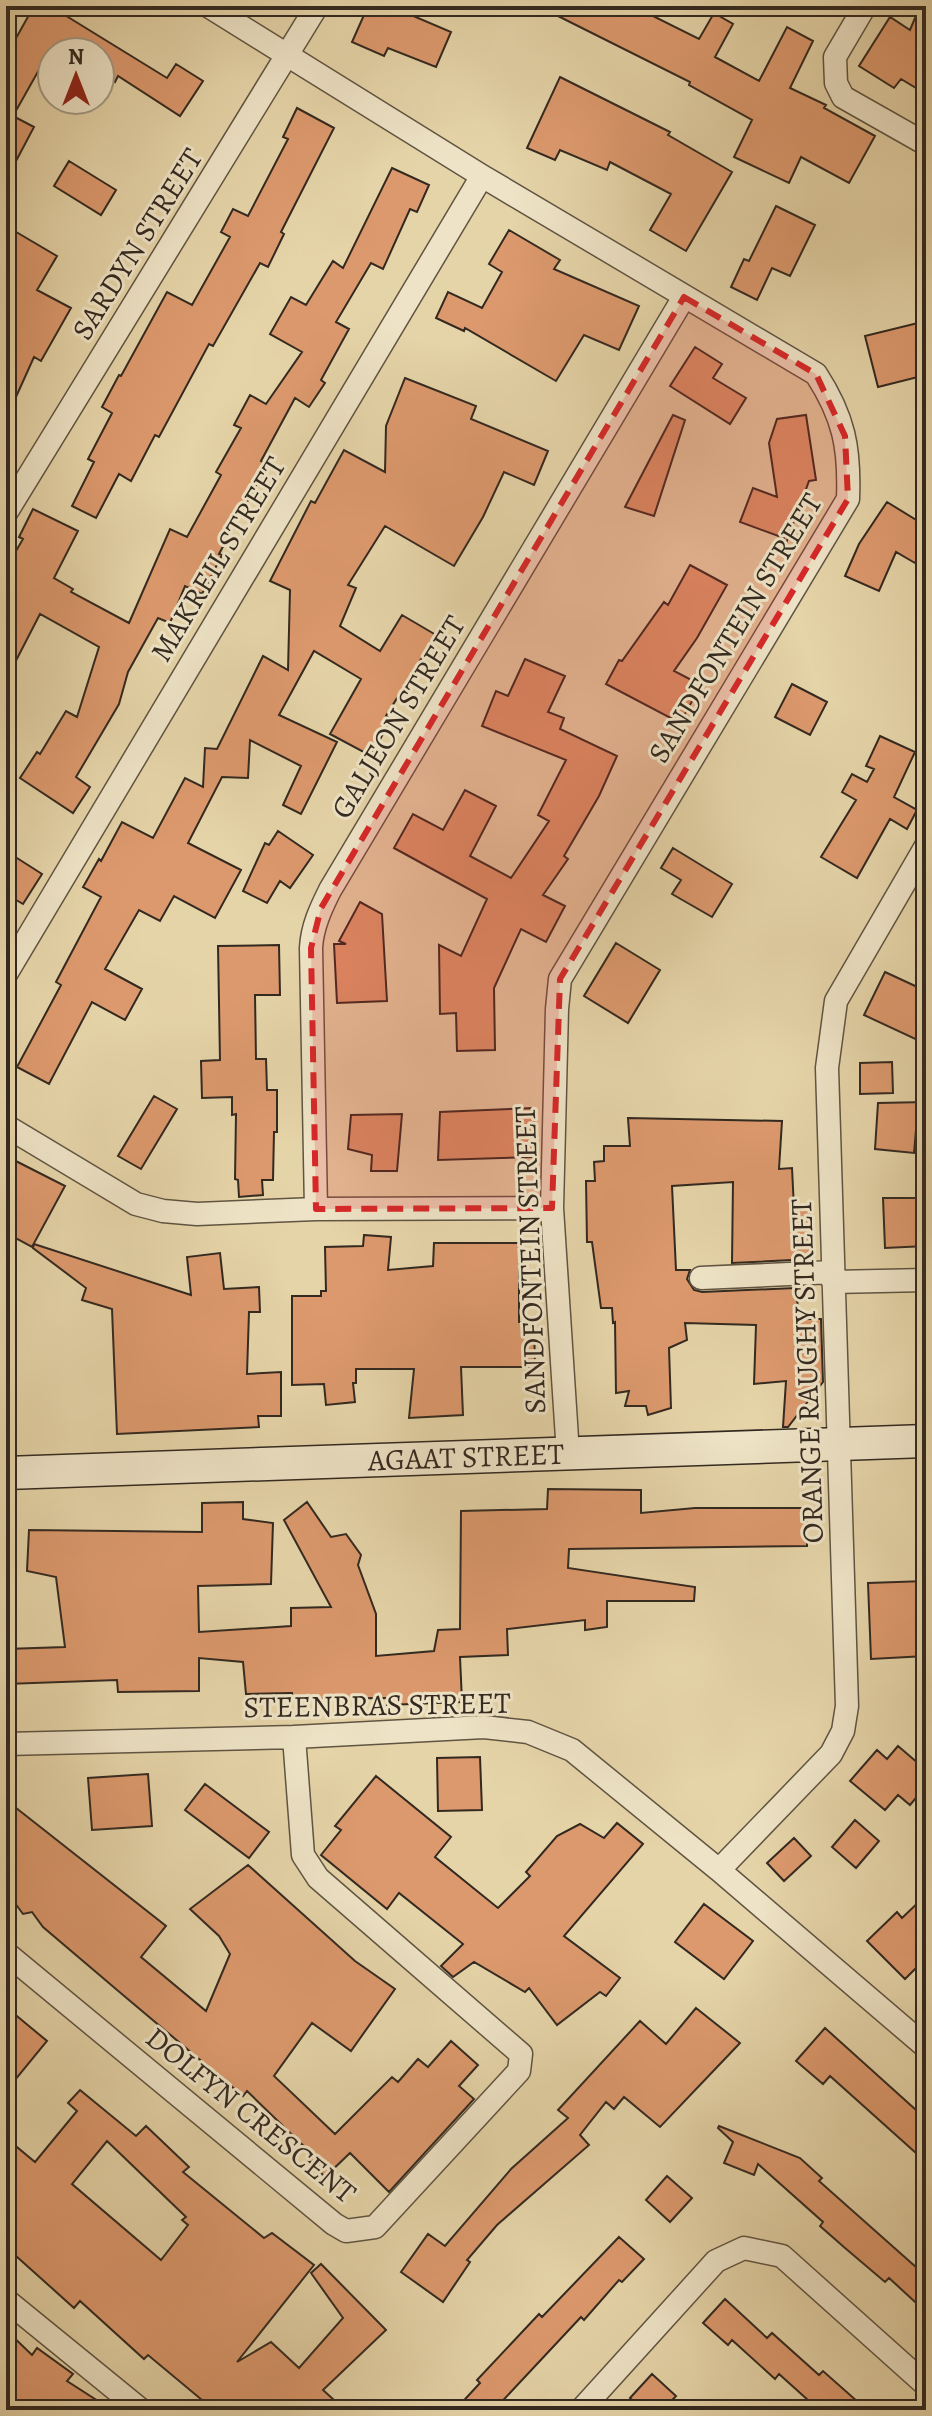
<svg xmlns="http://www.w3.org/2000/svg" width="932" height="2416" font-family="Alegreya,serif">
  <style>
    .building { fill: #dc996d; stroke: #332920; stroke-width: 2; fill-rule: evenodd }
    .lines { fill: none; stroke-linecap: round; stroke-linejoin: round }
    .street-casing { stroke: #605442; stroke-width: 25 }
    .secondary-casing { stroke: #332920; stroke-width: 35 }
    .street { stroke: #eee3c6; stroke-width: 22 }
    .secondary { stroke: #eee3c6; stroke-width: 32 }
    .marked { fill: #d62828; fill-opacity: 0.2; stroke: #d62828; stroke-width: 6; stroke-dasharray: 16 10; stroke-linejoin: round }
    .labels { text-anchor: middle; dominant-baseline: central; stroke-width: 6; stroke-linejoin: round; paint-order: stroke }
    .street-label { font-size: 30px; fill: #332920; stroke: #eee3c6 }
  </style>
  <rect width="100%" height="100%" fill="#e5d4a8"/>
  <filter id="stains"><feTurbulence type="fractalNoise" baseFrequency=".0025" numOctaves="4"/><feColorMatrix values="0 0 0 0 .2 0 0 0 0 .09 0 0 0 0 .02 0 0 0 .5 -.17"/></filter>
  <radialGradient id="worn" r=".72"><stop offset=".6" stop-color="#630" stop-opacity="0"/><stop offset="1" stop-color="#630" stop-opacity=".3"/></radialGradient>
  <path class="building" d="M34 6H50L167 78 176 64 203 81 180 116 118 76 115 82 100 73V52H49L13 116 34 127 6 180V56Z
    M368 6H390L451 32 436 67 388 48 384 56 352 42Z
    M538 6H633L699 39 714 13 733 24 715 57 759 81 787 27 813 41 790 88 826 105 824 108 875 136 849 183 801 157 789 183 734 157 752 120 689 85 690 82Z
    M920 6H926V94L901 79 894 88 859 66 890 17 910 30Z
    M560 77 670 132 668 135 732 172 686 251 650 230 671 194 610 162 607 170 560 150 555 160 527 148Z
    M297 108 334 128 281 232 284 234 268 267 260 263 213 346 209 344 159 437 155 435 131 481 119 474 96 518 72 506 94 462 88 459 112 413 102 407 119 375 121 376 167 292 192 305 230 237 221 232 233 209 248 216 288 139 283 137Z
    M69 161 116 190 101 215 54 186Z
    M392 168 429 185 417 212 410 209 383 269 371 263 336 322 349 329 321 380 325 383 309 407 295 398 261 461 267 465 219 554 222 555 202 594 185 586 170 623 158 618 128 672 119 704 76 777 90 787 73 813 20 778 37 752 40 754 66 711 77 717 99 647 40 614 6 680V568L23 539 19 537 33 509 78 531 54 578 73 589 71 592 129 623 170 529 187 537 221 475 216 472 241 428 234 425 250 395 266 404 302 352 270 334 291 297 306 305 333 261 343 268Z
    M776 206 815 225 790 276 772 268 757 300 731 287 744 259 749 261Z
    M6 226 57 256 37 290 71 308 41 361 34 357 6 419Z
    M509 230 560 260 554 269 639 306 619 350 584 335 556 381 465 328 464 331 436 318 448 292 482 308 502 272 489 264Z
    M926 321V375L878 387 865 336Z
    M695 347 722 364 713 378 746 398 730 424 670 386Z
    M405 378 476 406 471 419 548 451 534 485 504 472 483 517 454 566 385 526 348 585 356 588 340 626 380 651 402 615 436 635 386 716 391 719 371 756 330 734 361 679 314 651 279 715 337 742 301 814 283 805 301 766 250 740 248 778 222 777 188 843 241 870 215 918 174 896 160 921 139 910 105 969 142 989 125 1020 92 1002 49 1084 17 1067 61 985 56 982 101 897 83 887 99 859 101 861 122 822 153 838 185 778 203 787 205 748 217 749 263 656 288 670 290 590 270 581 311 501 315 503 344 450 385 472 386 426Z
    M673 415 685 420 654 516 625 507Z
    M806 415 816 480 809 481 785 546 784 538 740 522 753 488 777 497 769 443 777 419Z
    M887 502 926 526V545L915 563 896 552 879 591 845 576 859 544Z
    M690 565 727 585 697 638 674 671 701 685 680 723 606 684 619 660 622 661 664 602 668 605Z
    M525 659 565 676 548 712 564 718 560 729 617 756 599 796 564 856 568 859 543 895 565 906 546 942 521 929 494 988 495 1050 457 1051 456 1013 440 1014 439 945 461 956 487 899 394 848 413 814 443 830 465 790 496 806 470 856 511 878 549 821 538 815 566 760 482 726 496 691 508 696Z
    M792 684 827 702 810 735 775 717Z
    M880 736 915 752 894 797 917 810 907 829 890 819 857 878 821 857 856 800 842 792 852 774 867 782 874 769 866 766Z
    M278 831 313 855 290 888 280 881 267 903 243 891 265 843 269 845Z
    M673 848 732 884 712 917 672 894 681 880 661 868Z
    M6 851 42 874 23 904 6 894Z
    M360 902 382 914 387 1001 337 1003 334 944H346L339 941Z
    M616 943 660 970 628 1023 584 996Z
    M279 945 280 995H255L256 1059H266L267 1090H277V1132H274L273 1180H262L263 1195 239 1197 238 1180 235 1179 236 1114 232 1115V1097L202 1098 201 1061 220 1060 218 946Z
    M885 972 926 991V1044L864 1015Z
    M892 1062 893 1093 860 1094V1063Z
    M154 1096 177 1109 141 1169 118 1156Z
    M926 1102V1129L916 1130 914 1153 875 1149 878 1103Z
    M534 1108 535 1157 438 1160 440 1112Z
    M402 1114 397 1171H371L372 1155 348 1149 351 1115Z
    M628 1118 782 1121 779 1169 792 1168 794 1208H810L812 1259 732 1263 733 1182 672 1186 676 1270H690L687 1279 694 1290 702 1292 795 1288 800 1319H821L823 1382 788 1427H783L786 1381 754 1384 756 1325 685 1323 687 1340 669 1348 671 1408 648 1415 646 1406H625L629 1391 616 1393 615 1322 613 1323 612 1308H601L592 1242H587L586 1181H595L594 1162 604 1161V1146H630Z
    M6 1156 65 1186 32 1247 6 1233Z
    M883 1198H926V1246L885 1248Z
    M364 1235 391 1237 388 1270 433 1266 434 1243H519V1322H534L535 1367H461L463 1415 409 1418 414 1369H356V1383H353L355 1402 326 1405 324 1384 292 1385V1296H321V1291H326L325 1247 363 1246Z
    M34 1244 191 1295 187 1257 220 1253 224 1289 259 1287 260 1312H249L247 1374 281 1372V1416H258L259 1427 117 1434 112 1309 82 1300 86 1288 33 1248Z
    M548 1489 641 1490V1513L695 1508H807V1546L569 1549 568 1568 695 1587 694 1601H607V1627L585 1630V1620L507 1629 508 1655 460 1657 462 1702 387 1705V1698L292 1699V1693L246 1694 243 1662 199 1658V1691L118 1692 117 1680 6 1684V1649L65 1647 56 1577 27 1571 29 1530 202 1532V1503L243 1502V1519L273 1523 271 1584 198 1586 199 1632 291 1626V1608L331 1607 284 1520 307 1502 331 1537 346 1534 361 1555 358 1565 376 1614V1656L434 1651 438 1630 460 1629 461 1511 547 1509Z
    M926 1581V1656L871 1659 868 1583Z
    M898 1746 926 1770V1786L910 1805 898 1795 885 1810 850 1781 877 1750 887 1759Z
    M480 1757 482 1810 438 1811 437 1758Z
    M148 1774 152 1826 92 1830 88 1778Z
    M376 1776 451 1837 435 1857 498 1908 530 1876 526 1872 557 1836 580 1824 604 1838 617 1823 643 1844 564 1936 620 1978 606 1996 600 1992 557 2025 529 1988 525 1992 474 1962 453 1977 441 1966 463 1944 399 1893 387 1909 321 1855 341 1830 335 1826Z
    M205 1784 269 1832 249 1858 185 1810Z
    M6 1800 166 1926 141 1957 206 2011 230 1954 219 1936 190 1909 248 1865 355 1961 395 1989 351 2051 312 2023 274 2076 335 2134 392 2077 398 2082 418 2059 428 2067 451 2041 478 2065 459 2086 474 2099 389 2192 350 2153 325 2177 309 2161 314 2156 247 2091 243 2096 123 1995 43 1927 32 1912 23 1914 6 1891Z
    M855 1820 879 1841 856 1868 832 1847Z
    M794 1838 811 1856 784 1881 767 1863Z
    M926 1895V1958L905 1979 867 1941 897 1912 902 1918Z
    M704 1904 753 1941 724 1979 675 1942Z
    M6 2007 47 2041 6 2091Z
    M696 2008 740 2043 660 2127 624 2097 614 2109 606 2102 580 2135 589 2145 497 2225 467 2260 470 2262 443 2302 401 2272 428 2234 445 2246 511 2169 568 2118 558 2110 640 2021 666 2044Z
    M825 2028 926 2119V2162L830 2076 823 2084 796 2061Z
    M80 2090 136 2136 146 2126 189 2167 183 2172 264 2238 272 2233 314 2265 237 2362 271 2342 299 2368 343 2318 311 2273 321 2264 386 2330 323 2390 345 2410H214L148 2355 144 2359 80 2301 74 2308 6 2247V2138L35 2162 77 2111 68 2103ZM107 2141 186 2217 182 2220 188 2225 161 2260 72 2184Z
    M719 2126 800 2158 822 2178 819 2181 926 2276V2312L889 2278 885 2282 845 2248 820 2226 823 2222 758 2164 754 2175 724 2163 733 2142 718 2128Z
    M667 2176 692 2198 670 2222 646 2200Z
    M619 2237 644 2259 622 2282 619 2280 584 2320 581 2317 494 2410H455L480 2383 477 2380 539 2314 542 2317Z
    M725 2299 767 2338 772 2333 819 2375 823 2371 867 2410H819L779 2374 775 2379 732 2340 728 2345 703 2323Z
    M6 2330 32 2355 37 2348 73 2374 67 2381 112 2410H15L6 2404Z
    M652 2374 676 2396 663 2410H643L630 2398Z"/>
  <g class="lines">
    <g class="street-casing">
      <path id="street" d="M208 6 482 176 816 374C844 417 850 448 848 499L560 979 557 1009 552 1208 568 1454
        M865 6 835 57 836 83 843 97 926 144
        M6 513 317 6
        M6 974 482 176
        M6 1126 136 1204 163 1211 197 1214 316 1209 552 1208
        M316 1209 311 948C312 927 321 908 330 890L684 297
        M701 1278 833 1272
        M833 1282 926 1280
        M6 1744 294 1737 484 1727 528 1732 572 1750 719 1870 926 2047
        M719 1870 831 1754 843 1731 847 1706 827 1068 836 1001 926 846
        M6 1953 334 2224 346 2231 375 2227 519 2071 521 2054 318 1878 303 1855 294 1737
        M6 2300 141 2410
        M581 2410 716 2261 744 2248 782 2256 926 2385"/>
    </g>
    <g class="secondary-casing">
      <path id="secondary" d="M6 1473 926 1441"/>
    </g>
    <use href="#street" class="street"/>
    <use href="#secondary" class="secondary"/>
  </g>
  <path class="marked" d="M684 297 816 374 845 436 848 499 560 979 552 1208 316 1209 311 948 321 908Z"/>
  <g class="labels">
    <g class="street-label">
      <text transform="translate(137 244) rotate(-58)">SARDYN STREET</text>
      <text transform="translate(218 559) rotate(-59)">MAKREIL STREET</text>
      <text transform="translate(735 628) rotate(-59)">SANDFONTEIN STREET</text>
      <text transform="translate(398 717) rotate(-59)">GALJEON STREET</text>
      <text transform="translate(530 1260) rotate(-92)">SANDFONTEIN STREET</text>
      <text transform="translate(807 1371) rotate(-92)">ORANGE RAUGHY STREET</text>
      <text transform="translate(466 1457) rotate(-2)">AGAAT STREET</text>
      <text transform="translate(377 1705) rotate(-1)">STEENBRAS STREET</text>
      <text transform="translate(251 2115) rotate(39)">DOLFYN CRESCENT</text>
    </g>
  </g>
  <rect width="932" height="2416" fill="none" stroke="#e5d4a8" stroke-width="32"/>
  <rect x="8" y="8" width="916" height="2400" fill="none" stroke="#332920" stroke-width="4"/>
  <rect x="16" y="16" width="900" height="2384" fill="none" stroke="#332920" stroke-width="2"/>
  <g transform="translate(76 76)"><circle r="38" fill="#eee3c6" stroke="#a39984" stroke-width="2"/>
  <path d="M0-6L14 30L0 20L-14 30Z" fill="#8f2418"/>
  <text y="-12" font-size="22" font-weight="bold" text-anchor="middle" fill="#332920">N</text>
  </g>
  <rect width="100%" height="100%" filter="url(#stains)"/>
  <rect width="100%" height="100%" fill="url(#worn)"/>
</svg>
